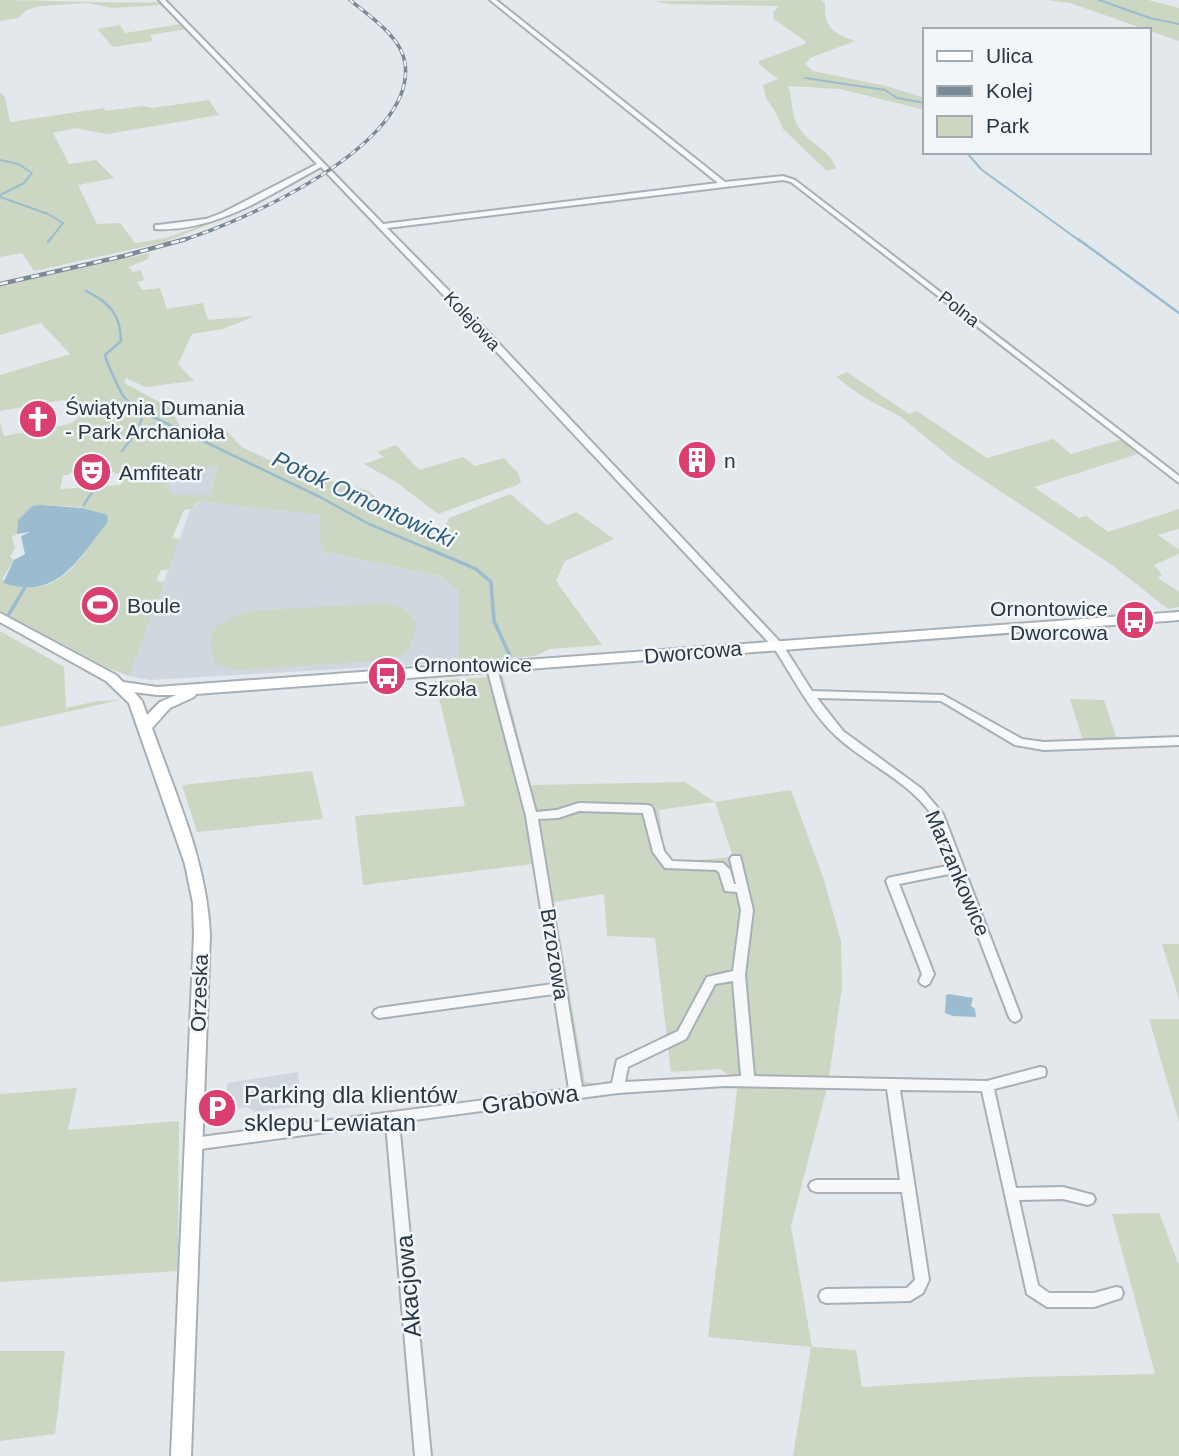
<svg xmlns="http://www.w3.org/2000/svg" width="1179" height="1456" font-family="Arial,sans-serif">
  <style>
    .built { fill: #d1d7de }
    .green { fill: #cbd7c3; fill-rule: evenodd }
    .water { fill: #9bbccf }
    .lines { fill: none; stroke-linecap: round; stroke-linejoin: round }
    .stream-far2 { stroke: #9bbccf; stroke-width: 2 }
    .stream-far1 { stroke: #9bbccf; stroke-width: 2.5 }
    .stream { stroke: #9bbccf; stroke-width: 3.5 }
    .street-casing { stroke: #a7b0b7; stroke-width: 4 }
    .secondary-casing { stroke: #a7b0b7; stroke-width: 4 }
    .street { fill: #f6f8fa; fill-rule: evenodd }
    .secondary { fill: #fff; fill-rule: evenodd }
    .rail-far1-casing { stroke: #7b8a97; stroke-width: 3.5 }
    .rail-casing { stroke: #7b8a97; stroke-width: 4.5 }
    .rail-far1 { stroke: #f3f6f9; stroke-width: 2; stroke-dasharray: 6; stroke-linecap: butt }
    .rail { stroke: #f3f6f9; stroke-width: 2.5; stroke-dasharray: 8; stroke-linecap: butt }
    .labels { text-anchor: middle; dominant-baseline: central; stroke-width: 5; stroke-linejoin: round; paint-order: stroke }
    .far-street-label { font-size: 18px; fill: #293846; stroke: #f3f6f9 }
    .poi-label { font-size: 21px; fill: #293846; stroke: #f3f6f9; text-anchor: start }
    .street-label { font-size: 21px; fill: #293846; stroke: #f3f6f9 }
    .water-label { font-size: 23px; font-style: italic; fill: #2f5f7e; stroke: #f3f6f9 }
    .near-poi-label { font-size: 24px; fill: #293846; stroke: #f3f6f9; text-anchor: start }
    .near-street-label { font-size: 24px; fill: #293846; stroke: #f3f6f9 }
  </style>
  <rect width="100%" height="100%" fill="#e3e8ec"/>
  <path class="built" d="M170 467H218L210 495H173L163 481Z
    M198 501 321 515V551L440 576 459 591V662L150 680 129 676 192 505H197Z
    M298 1072 301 1106 255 1112 247 1107 228 1110 227 1083Z"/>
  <path class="green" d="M0 0C55 0 108 4 162 2L164 5 111 8 89 3 40 6 27 10 18 18 0 21Z
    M821 0 825 3C823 27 833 33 855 41L810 58 805 64 813 71 886 86 925 98V110L840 89 788 86C793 98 791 113 797 125 806 142 829 148 836 168L827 171 783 129 775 111 766 98 763 85 778 79 759 64V61L805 44V41L774 19 773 12 779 6 668 4 654 1Z
    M1046 0H1148L1179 8V41L1070 3Z
    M181 24 186 29 150 35 153 41 113 47 97 29 120 25 125 33Z
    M0 92 5 97 10 122 104 108 105 111 143 106 152 108 209 100 219 115 107 134 75 128 53 133 69 164 96 160 114 178 78 185 97 224 120 223 135 243 166 238 200 226 202 223 320 165 323 168 253 207 165 242 34 271 22 253 0 257Z
    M150 253 148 259 129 267 133 272 141 270 144 280 137 282 142 290 160 288 167 309 203 303 208 320 255 316 223 329 192 334 178 364 194 381 145 387 126 378 124 383 169 407 180 426 211 432 222 426 242 447 293 471 367 490 420 533 444 532 449 518 510 494 547 525 576 512 614 539 565 561 556 581 602 645 550 649 535 656 459 662V591L440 576 321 551 320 515 198 501 191 509 184 510 172 538 180 539 168 570H161L156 581 164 582 129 676 106 667 0 611V422L4 436 70 424 81 415 78 406 64 400 0 411V375L70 354 41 323 0 335V286ZM84 461 126 477 120 485 60 489 63 475H68ZM170 467H218L210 495H173L163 481ZM41 505 82 507V510L108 516C90 545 69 589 28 587 18 586 11 585 2 579L14 560 10 557 15 548 12 537 17 534 18 520 32 506Z
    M847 372 909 414 917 411 987 458 1053 439 1071 454 1123 439 1141 453 1034 487 1079 518 1086 516 1108 532 1179 509V529L1158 535 1179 550V554L1154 565 1162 575 1158 578 1179 592V607L1168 609 1112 565 956 462 901 417 863 397 836 377Z
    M396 445 419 470 463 457 475 466 504 458 518 473 521 482 517 485 438 514 396 482 364 464 384 457 377 452Z
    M384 603C400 606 410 610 417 625L409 649 400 657 376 661 235 670 216 664C202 629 219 619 251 611Z
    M0 631 64 667 66 708 97 701 120 700 0 727Z
    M503 676 531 785 685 782 715 802 791 790 824 880 841 941 842 987 828 1084 791 1226 812 1347 856 1350 862 1387 1023 1377 1155 1374 1112 1214 1159 1213 1179 1265V1456H793L811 1347 708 1337 738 1081 720 1069 671 1072 655 938 607 936 604 894 554 902 585 1082 615 1086 576 1092 569 1083 532 864 363 885 355 816 465 806 435 681ZM715 802 733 857 665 863 659 810Z
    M1070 699 1104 700 1118 743 1084 744Z
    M312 771 323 819 197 832 182 785Z
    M1162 944H1179V999Z
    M1149 1019H1179V1122Z
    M77 1088 68 1130 179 1121 178 1271 0 1282V1094Z
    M0 1351H65L55 1434 0 1441Z"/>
  <path class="water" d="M41 505 81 508 105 514 108 516 107 523C78 559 58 601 3 583L14 560 25 554 21 536 30 532 17 534 18 520 32 506Z
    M949 994 973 998 971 1006 975 1009 976 1017 953 1016 945 1013 946 995Z"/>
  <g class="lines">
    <path class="stream-far2" d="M1099 0 1150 18 1179 24
      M805 78 885 90 897 98 925 103
      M966 152 982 170 1080 241
      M0 160 18 164 32 173 24 183 0 195
      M0 197 48 214 63 223 49 241"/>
    <path class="stream-far1" d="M1078 239 1179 313
      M48 242 50 239
      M86 291C109 302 121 315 121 341L105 355C106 361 121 394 124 397 129 403 137 407 143 412L320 497 369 524 431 550
      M122 451 139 428 143 413
      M84 505 92 492"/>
    <path class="stream" d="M427 548 476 569 491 582 494 621 510 656
      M9 614 27 584"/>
    <g class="street-casing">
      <path id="street" d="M159 0H165L383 224 718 183 490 0H496L725 182 783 176 795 180 1179 476V483L791 182 783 180 387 228 457 299 782 644 812 691 943 695 1022 739 1044 742 1179 737V745L1044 750 1015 745 941 701 817 698 843 731 922 789 943 814 1021 1017 1019 1020 1015 1022 1011 1020 1009 1017 954 873 899 884 934 974 929 984 925 986 921 984 919 981 922 974 886 881 888 878 892 877 952 865C945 849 941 829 932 815 908 780 866 764 836 736 811 713 793 677 774 648L451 303 321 167C269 195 216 232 155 229V225H158L206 219 222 213 317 164Z
        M492 665 497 668 536 812 557 810 579 803 647 805 651 806 653 809 664 851 672 861 723 863 730 870 734 884H736L730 859 732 856H740L753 910 745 975 754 1076 987 1081 1040 1067 1045 1068 1046 1072 1045 1076 994 1089 1016 1188 1063 1187 1093 1195 1095 1199 1093 1203 1088 1205 1063 1199 1019 1200 1038 1285 1049 1293H1094L1116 1287 1121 1288 1123 1293 1121 1298 1094 1307H1047L1027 1294 982 1091 900 1090 929 1280 923 1293 910 1301 826 1303 821 1301 819 1296 821 1291 826 1289 907 1288 915 1280 902 1192H816L811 1190 809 1186 811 1182 816 1180H900L887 1089 725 1086 618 1093 399 1122 431 1456H415L386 1124 193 1150 188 1148 186 1144 188 1140 193 1138 569 1089 554 994 379 1018 375 1016 373 1013 375 1010 379 1008 553 984 526 816 487 668ZM579 811 643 813 653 852 665 868 716 870 719 872 725 891 737 892 741 910 733 971 707 977 678 1031 617 1060 612 1083 582 1087 538 819 558 818ZM733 981 741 1076 625 1082 628 1067 686 1039 715 984Z"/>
    </g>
    <g class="secondary-casing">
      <path id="secondary" d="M1179 612V620L196 694 194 697 170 708 152 728C176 796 207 862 210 935L191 1456H171L194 935 193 903 185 864 129 703 106 681 0 622V613L116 675 123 682 157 687ZM134 692 157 695H176L160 702 147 715 142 701Z"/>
    </g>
    <use href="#street" class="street"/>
    <use href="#secondary" class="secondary"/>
    <g class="rail-far1-casing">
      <path id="rail-far1" d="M180 241C243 222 417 145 405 63 401 36 369 16 350 0"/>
    </g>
    <g class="rail-casing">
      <path id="rail" d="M0 284 124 256 186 239"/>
    </g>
    <use href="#rail-far1" class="rail-far1"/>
    <use href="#rail" class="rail"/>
  </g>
  <defs>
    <g id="church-disc" transform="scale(2.0125)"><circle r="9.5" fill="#da3f70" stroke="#f3f6f9"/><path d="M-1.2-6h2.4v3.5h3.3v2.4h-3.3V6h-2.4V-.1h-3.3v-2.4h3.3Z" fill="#fff"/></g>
    <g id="building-disc" transform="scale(2.0125)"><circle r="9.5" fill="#da3f70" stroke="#f3f6f9"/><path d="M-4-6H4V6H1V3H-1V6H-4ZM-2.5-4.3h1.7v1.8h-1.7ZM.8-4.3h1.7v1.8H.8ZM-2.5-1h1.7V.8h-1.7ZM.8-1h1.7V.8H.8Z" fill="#fff"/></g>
    <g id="theatre-disc" transform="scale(2.0125)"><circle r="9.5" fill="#da3f70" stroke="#f3f6f9"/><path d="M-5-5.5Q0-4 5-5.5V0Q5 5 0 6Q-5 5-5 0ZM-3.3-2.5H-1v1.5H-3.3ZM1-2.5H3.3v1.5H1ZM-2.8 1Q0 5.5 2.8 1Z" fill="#fff"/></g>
    <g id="stadium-disc" transform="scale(2.0125)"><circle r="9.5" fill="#da3f70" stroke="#f3f6f9"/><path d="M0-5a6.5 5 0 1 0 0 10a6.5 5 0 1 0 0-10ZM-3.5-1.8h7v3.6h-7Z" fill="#fff"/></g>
    <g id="bus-disc" transform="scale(2.0125)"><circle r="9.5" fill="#da3f70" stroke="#f3f6f9"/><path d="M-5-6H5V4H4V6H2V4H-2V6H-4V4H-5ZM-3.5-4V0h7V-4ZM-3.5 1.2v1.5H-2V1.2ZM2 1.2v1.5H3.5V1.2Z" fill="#fff"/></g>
    <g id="parking-disc" transform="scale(2.0125)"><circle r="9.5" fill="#da3f70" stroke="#f3f6f9"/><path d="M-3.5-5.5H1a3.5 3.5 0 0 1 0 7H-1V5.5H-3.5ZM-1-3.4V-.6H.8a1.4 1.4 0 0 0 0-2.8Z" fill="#fff"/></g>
  </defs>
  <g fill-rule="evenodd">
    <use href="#church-disc" x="38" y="419"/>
    <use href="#building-disc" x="697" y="460"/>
    <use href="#theatre-disc" x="92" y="472"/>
    <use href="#stadium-disc" x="100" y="605"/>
    <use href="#bus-disc" x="1135" y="620"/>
    <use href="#bus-disc" x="387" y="676"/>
    <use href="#parking-disc" x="217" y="1108"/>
  </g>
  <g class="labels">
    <g class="far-street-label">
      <text transform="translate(959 309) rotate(38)">Polna</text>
      <text transform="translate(472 321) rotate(47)">Kolejowa</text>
    </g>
    <g class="poi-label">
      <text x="65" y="407">Świątynia Dumania<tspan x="65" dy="24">- Park Archanioła</tspan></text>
      <text x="724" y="460">n</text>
      <text x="119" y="472">Amfiteatr</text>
      <text x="127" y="605">Boule</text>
      <text x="1108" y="608" text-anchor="end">Ornontowice<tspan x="1108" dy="24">Dworcowa</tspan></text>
      <text x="414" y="664">Ornontowice<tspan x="414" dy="24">Szkoła</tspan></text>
    </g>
    <g class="street-label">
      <text transform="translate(693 652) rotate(-5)">Dworcowa</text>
      <text transform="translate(958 873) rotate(67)">Marzankowice</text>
      <text transform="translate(555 954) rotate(81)">Brzozowa</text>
      <text transform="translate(199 993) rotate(-88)">Orzeska</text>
    </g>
    <g class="water-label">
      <text transform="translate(364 499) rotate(25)">Potok Ornontowicki</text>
    </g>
    <g class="near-poi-label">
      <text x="244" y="1094">Parking dla klientów<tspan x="244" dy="28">sklepu Lewiatan</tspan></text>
    </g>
    <g class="near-street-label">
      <text transform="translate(530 1099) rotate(-8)">Grabowa</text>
      <text transform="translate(408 1286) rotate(-95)">Akacjowa</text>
    </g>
  </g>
  <rect x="923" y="28" width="228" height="126" fill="#f3f6f9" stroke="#a2aab1" stroke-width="2"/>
  <rect x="937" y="51" width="35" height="10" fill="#ffffff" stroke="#a2aab1" stroke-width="2"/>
  <text x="986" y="63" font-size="21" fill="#293846">Ulica</text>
  <rect x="937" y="86" width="35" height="10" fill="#7b8a97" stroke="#a2aab1" stroke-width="2"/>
  <text x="986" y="98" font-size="21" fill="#293846">Kolej</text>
  <rect x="937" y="116" width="35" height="21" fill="#cbd7c3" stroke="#a2aab1" stroke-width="2"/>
  <text x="986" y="133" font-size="21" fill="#293846">Park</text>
</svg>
